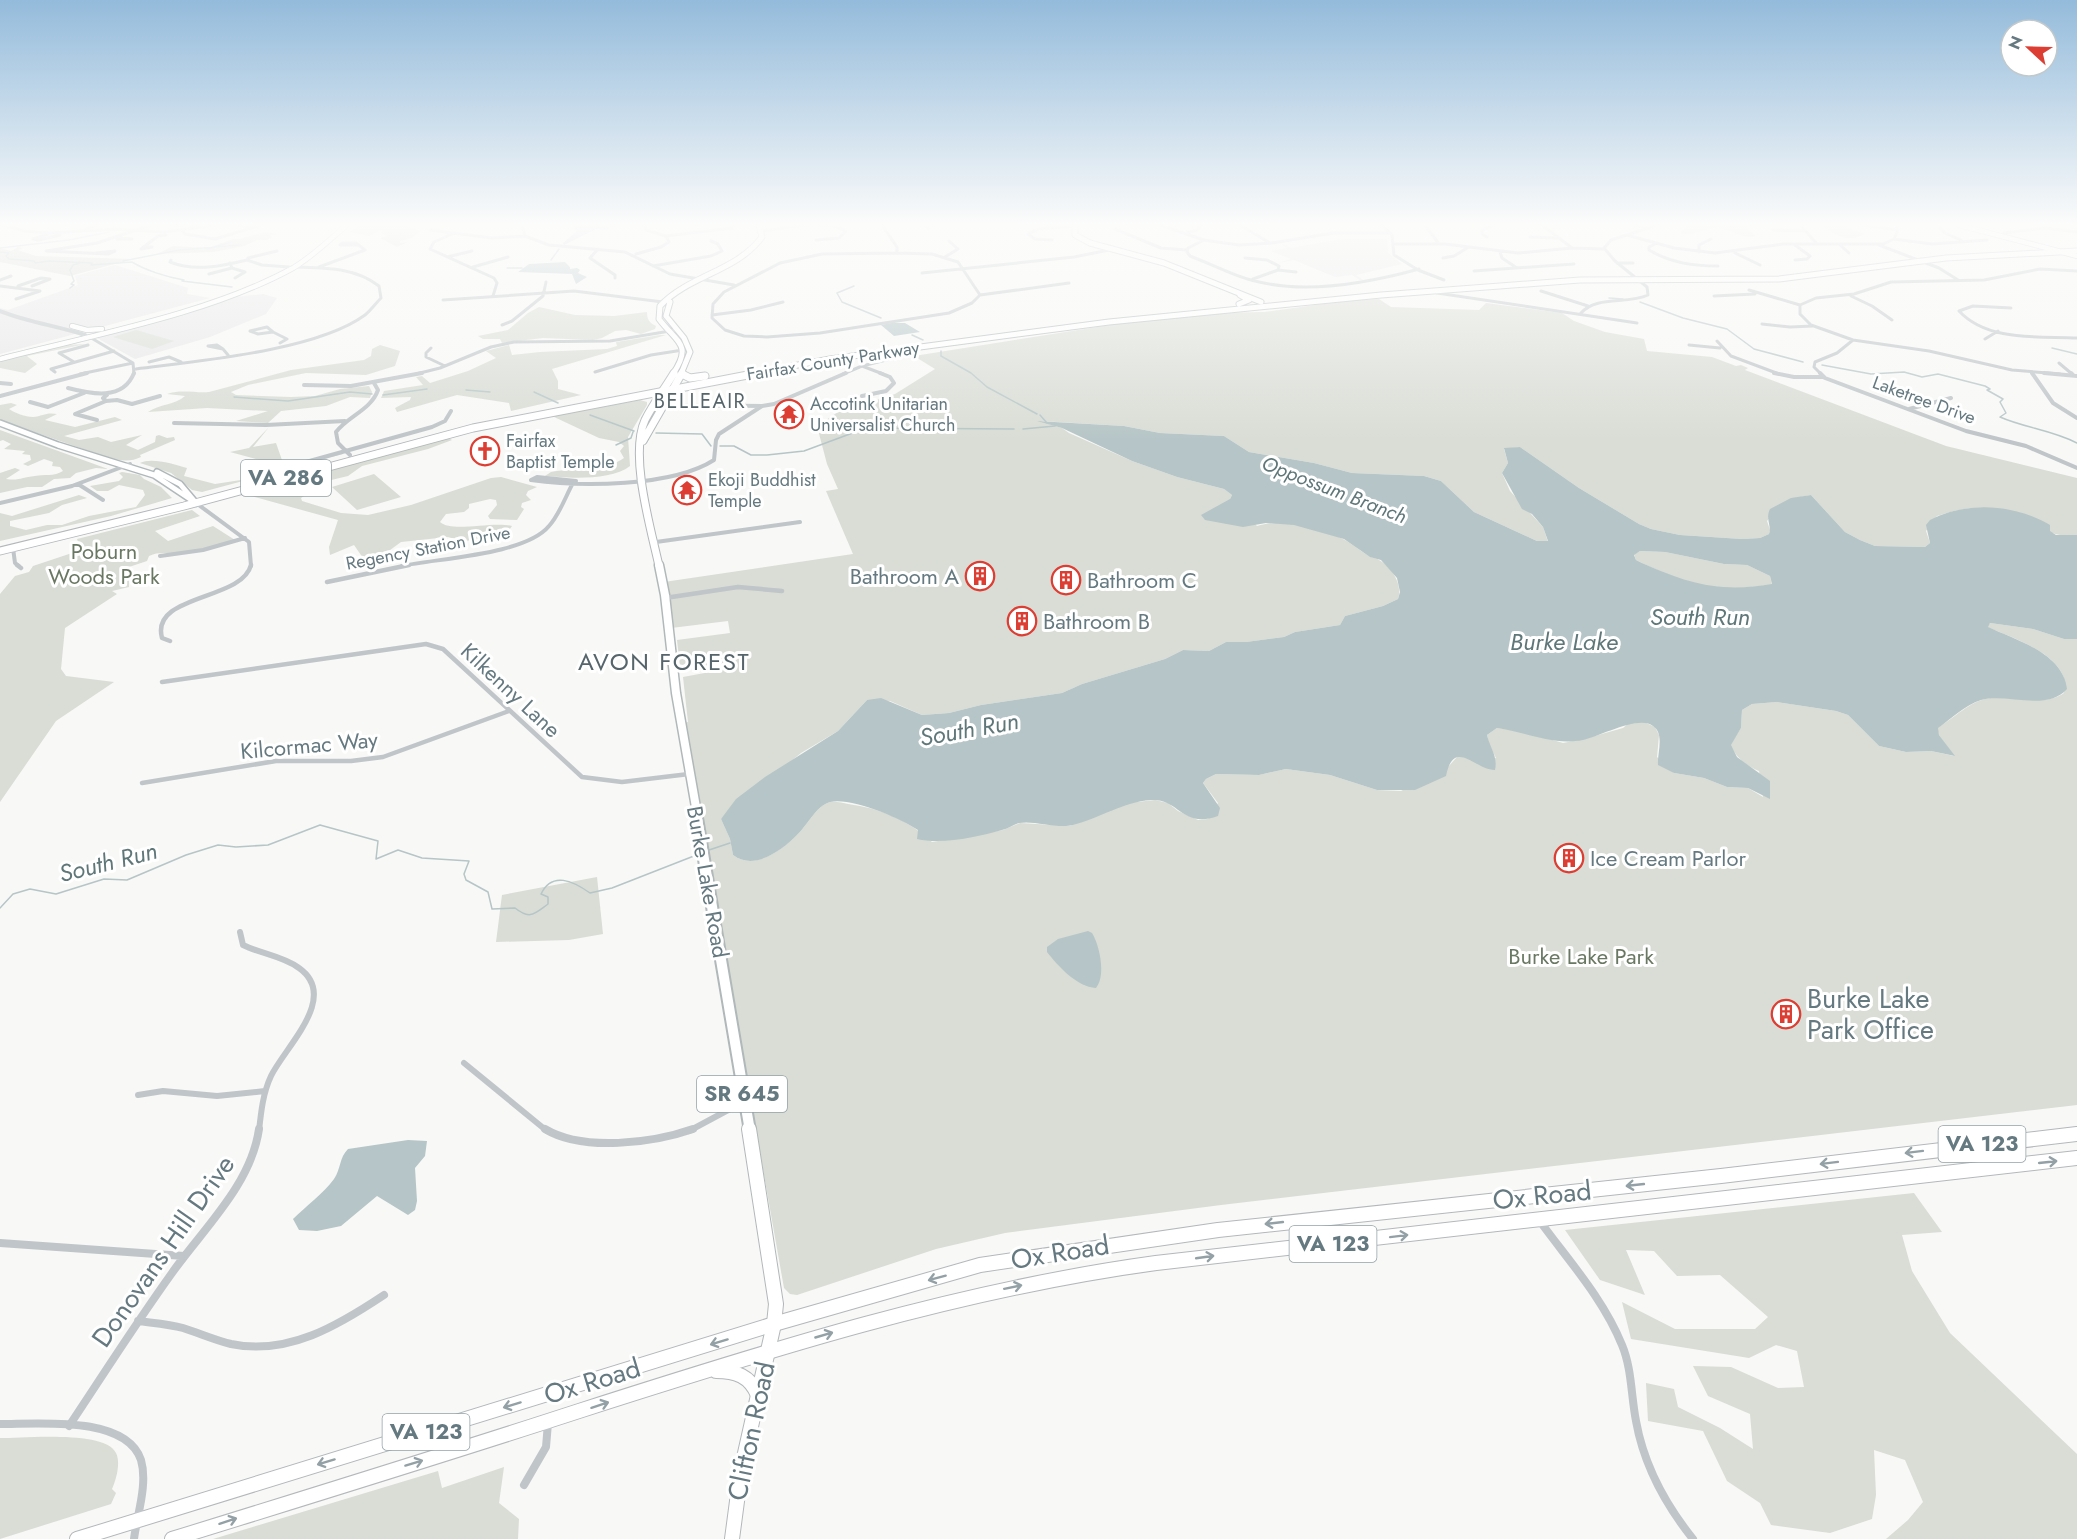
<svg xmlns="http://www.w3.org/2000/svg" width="2077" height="1539" font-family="Jost,sans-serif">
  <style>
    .built { fill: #e6e8e7 }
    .green { fill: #d9ddd5 }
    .water { fill: #b6c5c7; fill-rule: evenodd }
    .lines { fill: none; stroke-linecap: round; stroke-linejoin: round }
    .stream { stroke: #b6c5c7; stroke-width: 1.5 }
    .secondary-far1-casing { stroke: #b0b8bb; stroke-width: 6 }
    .secondary-casing { stroke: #b0b8bb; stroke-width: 8 }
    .primary-far4-casing { stroke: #b1b8ba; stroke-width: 7 }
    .primary-far3-casing { stroke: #b1b8ba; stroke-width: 9 }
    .primary-far2-casing { stroke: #b1b8ba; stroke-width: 11 }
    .primary-far1-casing { stroke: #b1b8ba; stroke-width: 14 }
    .primary-casing { stroke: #b1b8ba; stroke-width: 16 }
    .trunk-far2-casing { stroke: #b3b8bb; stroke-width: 7 }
    .trunk-far1-casing { stroke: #b3b8bb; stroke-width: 9 }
    .trunk-casing { stroke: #b3b8bb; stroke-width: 16 }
    .minor-far4 { stroke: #bfc5c8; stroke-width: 3 }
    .minor-far3 { stroke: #bfc5c8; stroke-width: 4 }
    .minor-far2 { stroke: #bfc5c8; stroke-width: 4.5 }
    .minor-far1 { stroke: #bfc5c8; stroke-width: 6 }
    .minor { stroke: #bfc5c8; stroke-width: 8 }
    .tertiary { stroke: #bfc5c8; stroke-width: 4 }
    .secondary-far1 { stroke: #fff; stroke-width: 4.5 }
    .secondary { stroke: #fff; stroke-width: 5 }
    .primary-far4 { stroke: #fff; stroke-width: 5 }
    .primary-far3 { stroke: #fff; stroke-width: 7 }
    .primary-far2 { stroke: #fff; stroke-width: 8 }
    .primary-far1 { stroke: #fff; stroke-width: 10 }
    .primary { stroke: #fff; stroke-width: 14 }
    .trunk-far2 { stroke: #fff; stroke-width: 5 }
    .trunk-far1 { stroke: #fff; stroke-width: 7 }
    .trunk { stroke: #fff; stroke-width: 14 }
    .oneway { stroke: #93a1a6 }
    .labels { text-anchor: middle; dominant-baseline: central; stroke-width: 6; stroke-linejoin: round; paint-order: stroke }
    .far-street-label { font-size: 18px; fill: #657980; stroke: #fff }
    .far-poi-label { font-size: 18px; fill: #657980; stroke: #fff; text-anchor: start }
    .far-neighbourhood-label { font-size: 20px; letter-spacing: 1.5px; fill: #56656b; stroke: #fff }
    .far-water-label { font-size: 20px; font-style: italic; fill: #60777a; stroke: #fff }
    .shield { fill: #fff; stroke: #93a1a6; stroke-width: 1.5 }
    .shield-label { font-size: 21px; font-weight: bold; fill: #657980 }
    .park-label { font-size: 22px; fill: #6a7863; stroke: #fff }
    .poi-label { font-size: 22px; fill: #657980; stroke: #fff; text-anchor: start }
    .street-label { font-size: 22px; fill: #657980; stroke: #fff }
    .water-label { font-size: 24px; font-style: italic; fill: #60777a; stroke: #fff }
    .neighbourhood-label { font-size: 24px; letter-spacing: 1.5px; fill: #56656b; stroke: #fff }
    .near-poi-label { font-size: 27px; fill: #657980; stroke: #fff; text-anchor: start }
    .near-street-label { font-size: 27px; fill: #657980; stroke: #fff }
  </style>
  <rect width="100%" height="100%" fill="#f8f8f6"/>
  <path class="built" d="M1342 239H1387L1388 253 1402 264 1356 275 1363 280H1360L1352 275 1335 277 1294 260 1278 263 1291 259 1271 251 1287 248 1280 243 1291 248Z
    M115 265 188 288 187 294 210 298 0 354V308L8 310 78 285 75 276Z
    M263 294 277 298 266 314 210 337 135 359 97 338 234 297Z"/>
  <path class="green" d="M359 225 369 227 363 225H404L420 231 412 238 400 241V243L408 242 397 247 380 238 387 236 381 233V230L369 236 350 232Z
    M1688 225H1749L1746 228 1756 236C1743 240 1731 229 1718 228 1705 227 1694 237 1680 233Z
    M1820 225H1841L1865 234C1843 244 1838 234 1820 225Z
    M265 232 279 234 270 235 272 237 267 240H257L244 246 214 252 157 254 173 246 208 248 233 239H240Z
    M18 247 23 248 18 250 36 256 133 259 70 276 0 262V248L11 251Z
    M1379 299 1391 307 1479 310 1486 303 1562 313 1574 321 1605 332 1644 339 1647 351 1712 357 1736 366 1741 365 1748 368 1745 370 1946 446 2077 478V535C2047 541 2014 509 1983 508 1968 507 1952 511 1937 516L1926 531 1930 543 1925 547 1875 546 1860 540 1845 532 1811 495C1787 499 1782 502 1767 521L1770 530 1769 534 1760 538 1742 539 1680 535 1651 529 1639 524 1579 488 1520 447 1504 449 1508 463 1502 473 1510 491 1543 527 1548 542 1537 541 1474 512 1441 481 1424 476 1352 473 1314 463 1249 452 1224 436 1160 433 1124 426 1040 421 1062 428 1069 433 1132 461 1177 477 1224 489 1232 495 1230 499 1257 526C1283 518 1319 528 1343 539 1353 544 1361 552 1371 557 1373 558 1377 558 1379 560 1392 567 1403 585 1398 599L1383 606 1345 616 1340 625 1295 632 1284 637 1246 642H1226L1209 651 1183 650 1165 659 1082 684 1062 693 981 705 949 713 922 715 890 701 867 700 838 731 801 753 721 819 730 839 733 855C754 871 780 851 797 835 807 826 816 806 830 802 835 801 843 803 848 804 880 808 908 820 932 842L1003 830 1020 823 1070 826 1128 803 1155 800 1168 803 1178 811 1198 820 1208 819 1218 803 1203 783 1206 779 1216 774 1259 775 1286 769 1330 775 1377 790 1401 791 1448 767 1457 757 1462 756 1472 760 1496 758 1489 744 1487 735 1497 728 1521 731 1563 743 1584 739 1623 728 1629 723 1644 722 1655 727 1659 735 1657 757 1674 773 1704 778 1727 787 1748 788 1763 797 1759 771C1745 765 1738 759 1730 745L1741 728 1742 710 1752 704 1777 702 1836 711 1848 715 1879 746 1906 752 1931 751 1954 756 1939 735 1937 728C1955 718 1969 701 1990 698 2015 694 2042 708 2064 693 2073 657 2013 638 1987 627L1990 623 2033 629 2064 639H2077V1105L1221 1205 1005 1233 936 1249 797 1295 790 1294 784 1288 684 723 688 722 683 677 737 667 736 662 688 668 680 666 677 640 730 633 728 621 671 628 664 582 853 554 826 491 838 489 827 464 817 426 838 412 895 394 935 369 914 356 1129 322 1209 313 1264 312 1351 300Z
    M539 307 575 315 614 316 647 312C647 319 649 323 656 326L655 329 641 334 626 330 615 331 602 338 593 340 543 338 502 343 500 339H483L478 336 508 330 528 313Z
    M136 330 174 341 152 349 113 337Z
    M660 335H666L552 369 558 381V389L581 395 511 411 509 403 457 395 397 412 395 408 410 400 411 397 381 398 384 391 423 385 416 377 422 376 430 383 468 371 496 358 486 351 509 345 512 355 540 352 607 349 617 346 616 342Z
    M86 344 27 356 37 364 25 373 0 368V361L63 345Z
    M380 345 400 351 395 366 366 375 306 373 248 385 231 392 236 395 291 397 315 396 340 389 369 386 372 392 370 398 350 397 326 406 281 411 268 423 236 421 268 411 207 408 148 412C159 404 175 405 185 396L167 394C181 389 194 393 209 392L291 370 364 360 371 356 372 349Z
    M640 400 647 402V405L628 437 630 466C611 481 568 478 545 476L551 472C572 468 606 471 624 458L620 451 624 446 619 442 599 438 552 416Z
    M11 403 17 405 9 409C15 413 25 417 33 417 43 416 46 412 57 414L45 420 75 427 115 417 122 420 64 436 79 440 98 437 111 442 142 435 126 445 138 450 155 442 156 436 159 435 167 438 174 437 175 440 140 455 141 457C129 463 118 460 106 457L0 420V405Z
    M269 427 253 447 276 443 283 463 278 465 230 452 249 448Z
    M0 430 108 469 96 468 76 473 70 478 54 479 42 487H27L0 493V473L15 468 20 470 6 479C20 481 22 477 35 476 44 474 54 477 63 471L60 467 52 466 53 462 44 459 28 466 23 464 31 460 30 455 22 454 25 451 4 449 11 444 3 440 0 441Z
    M448 438 452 440 428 449 362 466 348 476 327 481 301 498 302 501 341 513 368 515 411 505 491 478 501 477 537 487 528 491 526 495 531 500 522 503 521 507 524 509 517 520 490 519 488 516 497 505 496 500 490 499 469 504V508L464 512 446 514 440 522C452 533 492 521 512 526L507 533 484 534 476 540 462 541 448 537 401 542 386 553 363 558 354 545 330 555 329 547 338 520 244 494Z
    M340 453 343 454 202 492 192 490 171 473 140 463C151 457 174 464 187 468L184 476 215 484 241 480Z
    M122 472 140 475 144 479 161 487 172 498 111 516 0 541V513L12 516 79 495 87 498 62 505 49 513 10 521V526L26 530 47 525H62L89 516 136 507 145 495 143 490 119 485 108 491H97L90 486 119 481 123 477 119 473Z
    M374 474 401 497 357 510 332 487Z
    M192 510 200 516 155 531 168 541 213 526 235 540C218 545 190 555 173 554 164 553 159 552 149 556L147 561 129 567V587L112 591 117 594 65 628 61 669 66 676 114 682 56 721 0 802V594L15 576 29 572 33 566 81 550 77 539Z
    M1640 551 1665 552 1724 564 1747 565 1770 576 1772 585C1756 586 1734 590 1717 588 1691 585 1665 574 1642 563L1636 560 1634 554Z
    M597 877 603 934 569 940 496 942 502 895Z
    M1914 1193 1942 1232 1902 1235 1912 1271 1950 1333 2077 1454V1539H1886L1908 1520 1923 1502 1905 1460 1874 1450 1876 1495 1872 1519 1830 1533 1771 1525 1760 1503 1727 1481 1703 1431 1648 1421 1646 1383 1674 1389 1678 1407 1720 1428 1753 1449 1750 1414 1708 1396 1693 1366 1731 1367 1778 1388 1804 1387 1797 1351 1776 1345 1749 1358 1631 1339 1622 1302 1675 1329H1755L1768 1317 1720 1275 1677 1276 1654 1251 1626 1250 1645 1295 1600 1280 1565 1230Z
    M0 1438C23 1438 106 1430 116 1453 121 1463 116 1480 112 1489L116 1493 111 1504 0 1539Z
    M504 1467 499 1503 519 1519 518 1539H213L438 1471 442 1488Z"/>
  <path class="water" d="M577 225H611L607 230 596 229 564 245 563 243 577 231 574 228Z
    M565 262 570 267V269L577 268 580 270 578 273 587 277 576 284 572 274 518 272 529 264Z
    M891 323H905L920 332 894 336 881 325Z
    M1037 421 1124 426 1160 433 1224 436 1249 452 1314 463 1352 473 1424 476 1441 481 1474 512 1537 541H1548L1543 527 1532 514 1522 509 1502 473 1508 463 1504 448 1520 447 1579 488 1639 524 1651 529 1680 535 1742 539 1760 538 1769 534C1772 526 1765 519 1770 509L1791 498 1811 495 1845 532 1860 540 1875 546 1925 547 1930 543 1926 525 1930 520C1966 501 2015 504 2050 525V531L2056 535H2077V639H2064L2033 629 1990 623 1988 627C2016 640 2063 653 2067 689 2047 712 2007 693 1981 700 1965 705 1951 719 1938 728L1939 735 1955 756 1931 751 1906 752 1879 746 1848 715 1836 711 1777 702 1752 704 1742 710 1741 728 1731 745 1737 757 1770 781V799L1748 788 1727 787 1704 778 1674 773 1658 765C1657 753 1665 734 1653 726 1639 715 1601 736 1583 740 1553 746 1526 732 1497 728L1487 735C1490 748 1498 756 1495 770 1475 770 1454 737 1446 776L1415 790H1377L1330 775 1286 769 1259 775 1216 774 1206 779 1203 783 1220 808 1218 816C1182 829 1179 798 1151 800 1123 802 1100 818 1073 825 1057 829 1034 820 1019 823 1013 825 1008 829 1002 830 977 837 942 845 917 839L918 830C900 818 851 797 830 802 816 806 807 826 797 835 781 851 754 871 733 855L730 839 721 819 736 799 765 777 838 731 867 700 881 698 922 715 949 713 981 705 1062 693 1082 684 1165 659 1183 650 1209 651 1226 642H1246L1284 637 1295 632 1340 625 1345 616 1383 606 1398 599 1400 592 1397 578 1381 560 1370 557 1344 539 1294 525 1266 523 1243 527 1205 520 1201 515 1230 499 1232 495 1224 489 1177 477 1132 461 1062 428ZM1640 551 1665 552 1724 564 1747 565 1770 576 1772 584C1721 593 1689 584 1642 563L1636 560 1634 555Z
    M1088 931 1092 933C1100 946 1106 976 1096 988 1077 987 1058 966 1047 952V947L1058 939Z
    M408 1140 427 1141 425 1156 415 1168 417 1201 415 1210 408 1215 377 1196 341 1226 317 1231 299 1230 293 1219C306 1206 323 1194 334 1179 341 1169 339 1158 348 1149Z"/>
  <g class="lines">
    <path class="stream" d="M0 248 69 240 109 232
      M207 249 232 242
      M0 252 9 253 6 256 9 259 34 261 35 263 49 261 92 263 91 265 132 262C145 270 166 277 184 280L182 281 232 287
      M551 260 559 249
      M123 261 179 250 240 245
      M507 268H522
      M854 286 837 293 842 302 881 318
      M70 288 74 285 71 284 74 281 70 270 73 265 80 263
      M1609 298 1623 299
      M1640 302 1683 318 1727 329 1754 349 1803 362
      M912 335 923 340
      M2052 348 2077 354
      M941 351V356L971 373 987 387 1037 414
      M1822 365 1871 374 1904 372 1922 377 1938 374 1985 386 1990 389 1987 390 2003 399 2000 402 2006 413 2000 417C2025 428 2052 430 2077 443
      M466 390 490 392
      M534 392 558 403
      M383 395 427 389
      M234 397 288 401 350 392 372 394
      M590 415 634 431
      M1040 415 1047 423
      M1023 429 1055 426
      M656 433 702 434 711 446
      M616 445 631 438 633 432
      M720 446H734L751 455H767L804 451 866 428 1014 429
      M706 851 730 843
      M0 908 13 894 30 889 56 894 104 879 127 880 186 855 218 845 236 847 268 845 320 825 378 841 376 859 398 850 422 858 469 861 464 874 466 880 488 892 492 909 515 908C530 920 534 914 548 904V897L541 894C552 871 573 881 590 893L612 888 699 854"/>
    <g class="secondary-far1-casing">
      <path id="secondary-far1" d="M1959 225 2077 256
        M72 326 87 330 102 329
        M0 359C93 335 209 314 293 268 312 257 330 239 347 225"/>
    </g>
    <g class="secondary-casing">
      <path id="secondary" d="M0 423 58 445 154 475 196 503
        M157 472 180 484 196 503"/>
    </g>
    <g class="primary-far4-casing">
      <path id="primary-far4" d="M1075 225V235L1090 243 1164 263 1261 302
        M670 302 666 316 684 338 690 352 681 374
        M673 374C693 344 677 343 659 319L660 306C689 275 736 272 762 237L759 225"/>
    </g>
    <g class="primary-far3-casing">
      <path id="primary-far3" d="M643 441 682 373
        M659 566C651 529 629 455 645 420 653 404 665 388 674 373"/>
    </g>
    <g class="primary-far2-casing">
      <path id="primary-far2" d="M659 565 665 595 676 693 697 813"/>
    </g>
    <g class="primary-far1-casing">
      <path id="primary-far1" d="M696 812 750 1131"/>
    </g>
    <g class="primary-casing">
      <path id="primary" d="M732 1539 741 1471 774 1324 776 1304 749 1129"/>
    </g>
    <g class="trunk-far2-casing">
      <path id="trunk-far2" d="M1239 304 1249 300 1240 295
        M750 374 830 359 1109 322 1381 295 1580 280 1779 279 1946 258 2077 251"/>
    </g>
    <g class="trunk-far1-casing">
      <path id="trunk-far1" d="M682 374 690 378 705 376
        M0 551 184 506 473 428 758 373"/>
    </g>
    <g class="trunk-casing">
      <path id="trunk" d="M716 1371C736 1371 750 1376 758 1395
        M77 1539 774 1324 980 1265 1218 1230 1721 1176 2077 1134
        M172 1539C308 1497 444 1455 579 1411 769 1350 958 1290 1156 1263L2077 1158"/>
    </g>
    <path class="minor-far4" d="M3 225 25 231 50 233 114 229 164 232 214 225
      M175 225H183
      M239 225 250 227
      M522 225 525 236 549 245 625 252 670 274 734 285
      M882 225 897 247V253
      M925 225 928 228
      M1160 225 1204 240 1239 245 1272 243 1333 233H1391
      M1240 225 1270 243
      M1382 225 1392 235 1394 255 1418 270 1444 280
      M1425 225 1439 244
      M1542 225 1572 248
      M1634 225 1650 228
      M1803 225 1802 227 1817 244
      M1863 225 1898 230
      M1940 228 1945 233 1961 240
      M1115 229 1161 248 1187 250
      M84 230 96 225
      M182 230 185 234 215 239 261 225
      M430 230 492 238 525 236
      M1773 230 1806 231
      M762 231C789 228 821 218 846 231L839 238 816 240
      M454 233 434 242 430 249 494 278 497 283 493 296
      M1187 233 1197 230 1201 225
      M2004 233 2045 228 2077 232
      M48 234 33 239 39 240 60 235
      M1627 235 1674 248 1715 253 1783 244H1883L1894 239 1898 230 1896 225
      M666 236 732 228
      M1487 237 1482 234V230L1494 225
      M1530 237 1558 238
      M119 238 132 239H117Z
      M1894 239 1932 244 1987 240
      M1052 240 1035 239 1028 234 1038 229 1075 226
      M1204 240 1188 248 1187 252 1190 256C1214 265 1239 279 1264 283 1312 293 1372 282 1419 269
      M1393 244H1445L1518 253 1572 248 1604 249
      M1655 244 1649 247V250C1671 263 1693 266 1718 266
      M1795 245 1810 256 1807 259 1795 260
      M1840 245 1849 253
      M1879 245 1939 268 1958 280
      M144 247H152L141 249 158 236 166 235
      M598 249 590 258 615 275V278
      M1500 252 1502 258 1517 268
      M1699 252V245L1711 239
      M96 253 115 251 108 254 46 251 97 243 151 225
      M897 253 932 254 958 262 980 295 972 303 949 313 820 333 767 337 744 336 725 330 712 318 713 304 724 292 780 263 822 254Z
      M1735 253 1760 265
      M636 254 661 247 669 242 666 236 646 230 645 225
      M447 257 472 251
      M945 257 958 249 949 241
      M248 258 247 260 262 265 289 267
      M248 258 277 251
      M1245 258 1267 260 1279 266 1278 270 1253 279
      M1443 258 1454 256 1467 248
      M171 260 170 262C195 272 222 266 247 260
      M230 263 232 268 245 272 235 278
      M1617 263H1633
      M653 266 711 256 722 251 718 244 711 241
      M319 267 365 250 356 243H342L340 245H358
      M473 267 508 257
      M1278 270 1296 272
      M1474 271 1574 264
      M922 273 1074 257 1114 249
      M209 274 232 268
      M0 280 11 276
      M0 286 40 291 16 299
      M18 286 41 278 50 279 32 286
      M1749 290 1800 305
      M1541 291 1588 306
      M1437 293 1637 323
      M980 295 1069 283
      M1714 296 1755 294
      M1851 296 1872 306 1892 320
      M443 300 574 291 663 302
      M2011 308 1973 306 1959 311C1988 342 2038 336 2077 338
      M1581 313C1597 295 1627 305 1648 295L1647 287 1615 261 1604 248 1611 240 1657 225
      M712 315 751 310 783 302
      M1762 324 1790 327 1813 326
      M502 325 512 321 543 296 546 282
      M267 327 273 332 258 334 250 331Z
      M273 332 287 339 280 343
      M88 336 133 363 134 374
      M1985 339 1998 331
      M1717 341 1731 356 1779 374
      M217 345 223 349 208 346Z
      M1689 345 1720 348
      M431 348 426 353V357L445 366
      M223 349 228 355
      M74 362 59 353 88 345
      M149 362 169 357 181 362
      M2059 363 2072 374
      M862 366 883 374
      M136 369C197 361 316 351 365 315 371 310 376 303 381 298L379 286C355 267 325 268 295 267
      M55 372 51 369 114 351
      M595 372 651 355 683 350
      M80 374 133 363
      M416 374 440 368 491 347 514 342 610 341 676 330
      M843 374 862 366 898 357
      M1821 374 1814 367 1815 362 1837 353 1853 340
      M2060 374 2012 370 1929 351 1853 340 1811 325 1800 314V305L1816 298 1854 294 1891 282 1984 280 2040 269 2077 271"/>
    <path class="minor-far3" d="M1774 373 1794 377H1823
      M1820 373 1825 378 1966 431 2026 446 2077 468
      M2032 373 2053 403 2077 418
      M2044 373 2077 376
      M2071 373 2073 375
      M0 383 11 384
      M304 385 351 386 422 373
      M68 388C91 394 123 401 134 373
      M107 395 103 398 106 401 117 400 132 404 160 396
      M0 396 87 373
      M862 396 886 391 894 383 890 377 880 373
      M30 402 48 407 84 393
      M682 405 762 406 774 404 846 373
      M1909 409 1951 398
      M97 420 75 414 106 401
      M174 423 266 425 345 421
      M350 455 338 443 336 432C348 416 371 410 378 390L374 383
      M288 467 432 427 445 421 451 411
      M531 480C580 487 672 487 714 460L716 440 719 434 762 406
      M531 480 537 477 576 481
      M78 484 103 500
      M0 503 72 486 130 464
      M196 503 249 542 251 566
      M656 542 800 522
      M13 548 15 563 19 566
      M160 556 203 550 245 538
      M402 566C439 558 525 555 549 526 560 514 566 495 574 481"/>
    <path class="minor-far2" d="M17 565 21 568
      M327 582 409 565
      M665 598 738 587 782 591
      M170 641 162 638C150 594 242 601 251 565
      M162 682 426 644 443 649 582 777 622 782 689 774
      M142 783 276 761H351L383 757 509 711"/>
    <path class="minor-far1" d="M240 932 243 945C261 954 283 956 299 968 340 997 285 1047 271 1076 263 1093 261 1112 259 1131
      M464 1063 547 1131
      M138 1095 163 1091 217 1096 265 1091
      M689 1131 743 1102"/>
    <path class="minor" d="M545 1129C583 1152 653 1143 693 1129
      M1539 1220C1568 1260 1603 1298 1622 1345 1632 1369 1631 1396 1636 1421 1644 1466 1665 1504 1693 1539
      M0 1243 184 1256
      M138 1321C153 1323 169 1324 183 1328 199 1333 215 1340 231 1344 288 1356 339 1325 384 1295
      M0 1424C38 1424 126 1415 141 1460 148 1484 137 1515 134 1539
      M69 1426C103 1375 136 1323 172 1273 203 1229 251 1185 259 1129
      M524 1485 546 1447 548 1423"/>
    <path class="tertiary" d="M0 311C28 322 57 326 85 335"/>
    <use href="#secondary-far1" class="secondary-far1"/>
    <use href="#secondary" class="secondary"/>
    <use href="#primary-far4" class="primary-far4"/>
    <use href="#primary-far3" class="primary-far3"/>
    <use href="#primary-far2" class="primary-far2"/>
    <use href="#primary-far1" class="primary-far1"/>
    <use href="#primary" class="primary"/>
    <use href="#trunk-far2" class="trunk-far2"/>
    <use href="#trunk-far1" class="trunk-far1"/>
    <use href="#trunk" class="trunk"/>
  </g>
  <defs><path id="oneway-shaft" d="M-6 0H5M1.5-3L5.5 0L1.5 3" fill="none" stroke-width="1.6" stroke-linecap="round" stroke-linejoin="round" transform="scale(1.5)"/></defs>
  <g class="oneway">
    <use href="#oneway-shaft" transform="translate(1914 1152) rotate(173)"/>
    <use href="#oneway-shaft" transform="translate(2048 1162) rotate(-6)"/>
    <use href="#oneway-shaft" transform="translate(1829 1163) rotate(173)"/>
    <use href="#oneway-shaft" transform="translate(1635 1185) rotate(174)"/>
    <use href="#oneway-shaft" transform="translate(1274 1223) rotate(174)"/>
    <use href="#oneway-shaft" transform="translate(1399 1236) rotate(-7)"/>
    <use href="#oneway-shaft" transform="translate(1205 1257) rotate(-8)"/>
    <use href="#oneway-shaft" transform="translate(937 1278) rotate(165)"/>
    <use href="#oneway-shaft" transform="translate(1013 1287) rotate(-12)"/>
    <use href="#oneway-shaft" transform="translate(824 1335) rotate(-16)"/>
    <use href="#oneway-shaft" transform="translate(719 1342) rotate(163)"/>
    <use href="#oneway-shaft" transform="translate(512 1405) rotate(163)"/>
    <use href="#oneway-shaft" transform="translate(600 1405) rotate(-18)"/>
    <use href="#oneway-shaft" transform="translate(326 1462) rotate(163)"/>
    <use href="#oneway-shaft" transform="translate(414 1463) rotate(-17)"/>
    <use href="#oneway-shaft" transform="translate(228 1521) rotate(-18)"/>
  </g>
  <linearGradient id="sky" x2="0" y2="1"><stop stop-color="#94bbdb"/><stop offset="0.51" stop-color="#fcfcfb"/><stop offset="1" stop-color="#fcfcfb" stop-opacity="0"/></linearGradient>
  <rect width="2077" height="440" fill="url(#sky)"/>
  <defs>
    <g id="temple-ring" transform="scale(1.5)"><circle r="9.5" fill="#fff" stroke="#dc3e33" stroke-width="1.5"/><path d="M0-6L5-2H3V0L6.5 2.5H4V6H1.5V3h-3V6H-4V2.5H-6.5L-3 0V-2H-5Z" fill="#dc3e33"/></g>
    <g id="church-ring" transform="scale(1.5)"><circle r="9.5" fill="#fff" stroke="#dc3e33" stroke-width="1.5"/><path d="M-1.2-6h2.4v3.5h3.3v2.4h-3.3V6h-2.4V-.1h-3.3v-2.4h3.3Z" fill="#dc3e33"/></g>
    <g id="building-ring" transform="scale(1.5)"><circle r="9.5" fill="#fff" stroke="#dc3e33" stroke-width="1.5"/><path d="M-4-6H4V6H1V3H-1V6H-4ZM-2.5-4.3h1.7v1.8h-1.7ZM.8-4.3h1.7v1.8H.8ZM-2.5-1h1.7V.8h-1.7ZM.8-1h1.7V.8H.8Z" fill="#dc3e33"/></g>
  </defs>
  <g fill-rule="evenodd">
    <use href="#temple-ring" x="789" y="414"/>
    <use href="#church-ring" x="485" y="451"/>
    <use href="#temple-ring" x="687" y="490"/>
    <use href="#building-ring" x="980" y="576"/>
    <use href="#building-ring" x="1066" y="580"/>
    <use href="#building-ring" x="1022" y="621"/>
    <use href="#building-ring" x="1569" y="858"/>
    <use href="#building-ring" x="1786" y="1014"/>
  </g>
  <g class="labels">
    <g class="far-street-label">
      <text transform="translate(833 361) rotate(-9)">Fairfax County Parkway</text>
      <text transform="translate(1924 400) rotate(20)">Laketree Drive</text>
      <text transform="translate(428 548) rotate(-11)">Regency Station Drive</text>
    </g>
    <g class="far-poi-label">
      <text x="810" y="404">Accotink Unitarian<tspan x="810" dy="21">Universalist Church</tspan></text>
      <text x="506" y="441">Fairfax<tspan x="506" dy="21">Baptist Temple</tspan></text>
      <text x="708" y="480">Ekoji Buddhist<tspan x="708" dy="21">Temple</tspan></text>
    </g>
    <g class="far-neighbourhood-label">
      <text x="700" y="401">BELLEAIR</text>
    </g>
    <g class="far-water-label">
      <text transform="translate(1334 490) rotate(21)">Oppossum Branch</text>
    </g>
    <g class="shield">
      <rect x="241" y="460" width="90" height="36" rx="4.5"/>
      <rect x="697" y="1076" width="90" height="36" rx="4.5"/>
      <rect x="1938.5" y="1126" width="87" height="36" rx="4.5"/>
      <rect x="1289.5" y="1226" width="87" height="36" rx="4.5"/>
      <rect x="382.5" y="1414" width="87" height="36" rx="4.5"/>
    </g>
    <g class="shield-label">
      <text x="286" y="478">VA 286</text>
      <text x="742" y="1094">SR 645</text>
      <text x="1982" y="1144">VA 123</text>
      <text x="1333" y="1244">VA 123</text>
      <text x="426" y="1432">VA 123</text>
    </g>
    <g class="park-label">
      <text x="104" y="551">Poburn<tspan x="104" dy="25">Woods Park</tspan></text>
      <text x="1581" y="956">Burke Lake Park</text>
    </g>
    <g class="poi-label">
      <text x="959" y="576" text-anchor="end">Bathroom A</text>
      <text x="1087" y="580">Bathroom C</text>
      <text x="1043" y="621">Bathroom B</text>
      <text x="1590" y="858">Ice Cream Parlor</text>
    </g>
    <g class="street-label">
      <text transform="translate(511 690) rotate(43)">Kilkenny Lane</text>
      <text transform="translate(309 745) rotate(-5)">Kilcormac Way</text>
      <text transform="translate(708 882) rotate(80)">Burke Lake Road</text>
    </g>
    <g class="water-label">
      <text x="1700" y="616">South Run</text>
      <text x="1564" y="641">Burke Lake</text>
      <text transform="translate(969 729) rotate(-10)">South Run</text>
      <text transform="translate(108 862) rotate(-14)">South Run</text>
    </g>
    <g class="neighbourhood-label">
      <text x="664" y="661">AVON FOREST</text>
    </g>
    <g class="near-poi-label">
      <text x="1807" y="998">Burke Lake<tspan x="1807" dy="31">Park Office</tspan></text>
    </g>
    <g class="near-street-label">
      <text transform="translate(1542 1195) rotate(-6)">Ox Road</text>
      <text transform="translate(163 1251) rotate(-55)">Donovans Hill Drive</text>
      <text transform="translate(1060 1252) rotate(-9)">Ox Road</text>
      <text transform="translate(592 1381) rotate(-17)">Ox Road</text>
      <text transform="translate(751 1431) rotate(-78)">Clifton Road</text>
    </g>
  </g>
  <g transform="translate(2029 48) rotate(292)"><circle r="28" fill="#ffffff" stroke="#c1c9cc" stroke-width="1.5"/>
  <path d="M0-4.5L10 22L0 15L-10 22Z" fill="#dc3e33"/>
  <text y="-9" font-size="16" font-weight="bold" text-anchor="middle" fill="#657980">N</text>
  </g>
</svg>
